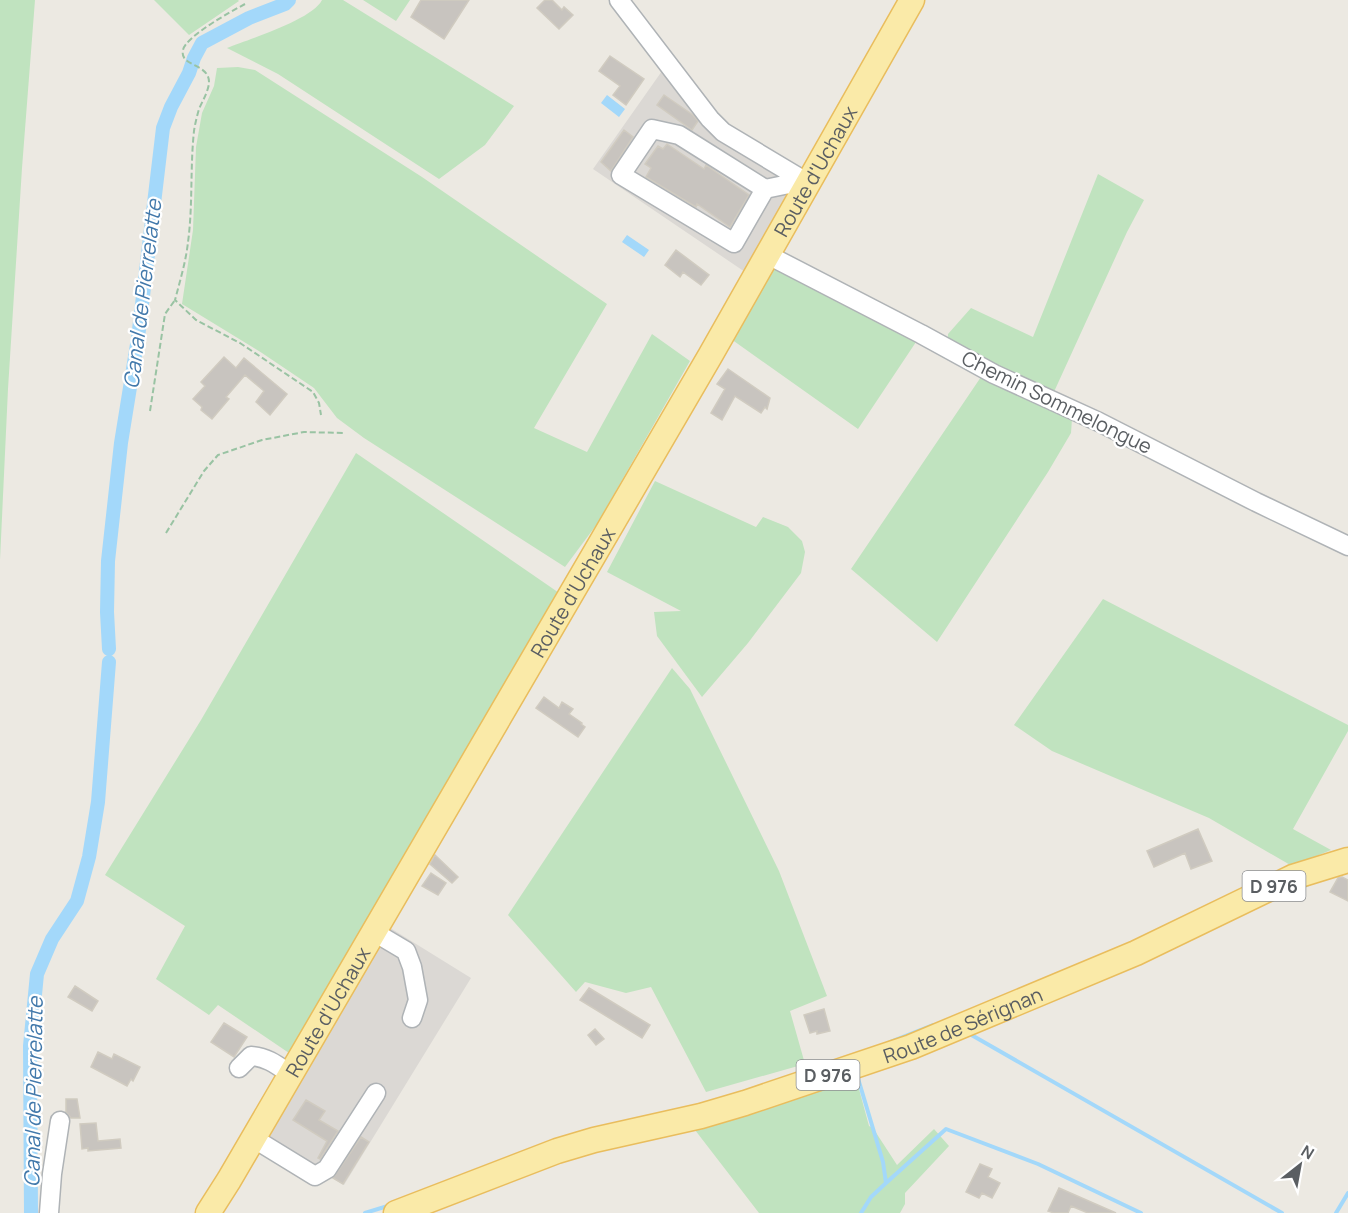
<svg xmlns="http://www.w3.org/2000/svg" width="1348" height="1213" font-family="Manrope,sans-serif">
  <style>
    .industrial { fill: #dbd8d4 }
    .green { fill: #c0e3bf }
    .water { fill: #a3d8fa }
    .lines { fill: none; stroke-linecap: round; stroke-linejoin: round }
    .stream { stroke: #a3d8fa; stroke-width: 4 }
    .canal { stroke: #a3d8fa; stroke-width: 14 }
    .building { fill: #c8c4bf; stroke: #d0cbc0; stroke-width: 1.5 }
    .minor-casing { stroke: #afb3b6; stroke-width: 21 }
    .major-casing { stroke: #e9bd5d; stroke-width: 27 }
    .path { stroke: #99c3a3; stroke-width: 2; stroke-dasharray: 6 3; stroke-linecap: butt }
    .minor { stroke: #fff; stroke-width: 18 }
    .major { stroke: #faeaa8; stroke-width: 24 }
    .labels { text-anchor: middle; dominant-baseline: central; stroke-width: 4.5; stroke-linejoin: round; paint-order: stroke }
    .shield { fill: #fff; stroke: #8c8e91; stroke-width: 1.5 }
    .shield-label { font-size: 18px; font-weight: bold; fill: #5a5e62 }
    .street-label { font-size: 20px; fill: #5a5e62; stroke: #fff }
    .water-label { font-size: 21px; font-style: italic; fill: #4279ab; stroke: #fff }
  </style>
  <rect width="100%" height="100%" fill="#ece9e2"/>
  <path class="industrial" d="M662 71 800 184 748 274 593 169Z
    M387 926 471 978 344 1185 260 1136Z"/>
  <path class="green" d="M0 0H35L22 168 8 389 0 560Z
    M154 0H238L239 1 189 35Z
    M322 0H343L514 106 485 145 439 179 278 74 227 48C249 39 312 20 322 0Z
    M363 0H410L396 21Z
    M238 67 255 70 422 177 607 304 534 428 587 452 652 334 690 361 597 524 565 567 364 438 337 418 314 388 262 353 182 304 193 230 196 147 202 113 214 86 217 68Z
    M1098 174 1144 200 1127 232 1053 394 948 343V334L971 308 1033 337Z
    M771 264 918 339 858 429 731 339Z
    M983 374 1072 419 1071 433 1048 472 937 642 851 569Z
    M356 453 565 597 421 839 289 1053 218 1005 209 1015 156 979 185 926 105 875 201 720Z
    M655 481 756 527 763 517 788 527 802 541 805 552 801 573 748 643 702 697 657 636 654 612 681 611 607 572Z
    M1103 599 1348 725V731L1293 829 1331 850 1292 866 1209 818 1052 751 1014 725Z
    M672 668 690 689 779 871 827 996 790 1011 805 1064 706 1092 651 987 626 993 585 982 576 992 508 915Z
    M856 1078 869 1126 873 1128 897 1165 934 1129 949 1146 905 1193V1204L900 1213H759L695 1130 839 1083Z"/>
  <path class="water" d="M607 95 625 109 619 117 601 103Z
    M627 235 649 250 644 257 622 242Z"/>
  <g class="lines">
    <path class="stream" d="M1278 898 1309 884
      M968 1033 1282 1213
      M890 1042 933 1025
      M857 1075 883 1162 886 1183 871 1197 861 1213
      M886 1183 946 1129 1038 1164 1141 1213
      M365 1213 391 1205
      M1336 1213 1348 1193"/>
    <path class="canal" d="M109 649 107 612 108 561 121 443 138 338 163 128 171 107 189 73 194 58 202 43 249 18 285 4 289 0
      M31 1213 30 1046 37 974 52 939 77 901 89 857 98 802 109 662"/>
  </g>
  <path class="building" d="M421 0H469L444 39 411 17Z
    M545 0H552L562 10 564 7 573 15 559 29 537 8Z
    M610 56 644 79 626 105 613 95 620 86 599 71Z
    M664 95 693 115 698 121 692 130 657 105Z
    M624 130 633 137 611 171 601 162Z
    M667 144 704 169 706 165 749 195 730 227 697 204 696 207 646 177 651 168 645 164 658 146 663 149Z
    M676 250 709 275 701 285 683 272 680 277 665 265Z
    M224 357 236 368 244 358 287 394 270 415 256 402 264 391 245 375 226 397 229 399 212 419 201 410 202 407 193 399 205 386 201 382Z
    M728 369 770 398 767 409 765 407 761 413 735 396 722 420 711 413 725 389 717 384Z
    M544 697 559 708 562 702 573 709 569 714 582 723 581 724 585 727 578 737 536 708Z
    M1198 829 1212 861 1191 869 1185 853 1154 867 1147 851Z
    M435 855 458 877 452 883 430 864Z
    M431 873 446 883 438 895 422 886Z
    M1342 877 1348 880V901L1330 892 1338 878Z
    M75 986 98 1001 92 1011 68 997Z
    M589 988 650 1025 642 1038 580 1000Z
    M824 1009 830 1031 817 1034V1031L810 1033 804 1015Z
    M224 1023 247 1037 234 1057 211 1042Z
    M595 1029 604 1039 596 1045 588 1035Z
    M98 1052 112 1059 114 1054 140 1067 133 1081 131 1079 127 1086 91 1067Z
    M66 1099H77L80 1118H71L66 1112Z
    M306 1100 325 1111 319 1120 338 1131 320 1159 318 1158 327 1141 293 1120Z
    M96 1123 98 1141 120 1139 121 1148 88 1151V1148L82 1149 80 1124Z
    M361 1137 369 1142 343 1184 333 1178Z
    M980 1164 992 1169 988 1177 1000 1183 992 1198 982 1193 979 1198 966 1192Z
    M1059 1188 1116 1213H1088L1071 1206 1068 1213H1054L1048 1211Z"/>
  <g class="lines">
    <g class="minor-casing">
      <path id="minor" d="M619 0 710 119 723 132 798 177 809 181
        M765 189 679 135 652 129 621 175 734 243 765 189 789 184 804 189
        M768 255 921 334 994 374 1099 422 1256 502 1348 546
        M374 932 406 951 412 967 418 1000 412 1018
        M239 1068 251 1056C267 1057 277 1065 290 1074
        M253 1138 315 1176 327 1169 376 1093
        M49 1213 52 1174 60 1121"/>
    </g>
    <g class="major-casing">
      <g id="major">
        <path id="s1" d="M208 1213 229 1180 710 356 912 0"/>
        <path id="s2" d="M396 1213 557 1151 594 1140 701 1116 745 1103 911 1047 1136 953 1293 877 1348 860"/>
      </g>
    </g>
    <path class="path" d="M245 4C232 11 186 36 183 50 179 67 210 63 209 83 208 92 203 100 199 109 197 116 195 124 194 131 190 168 193 205 188 242 186 261 180 281 175 300L196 320 240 343 313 392 319 403 321 415
      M150 411 165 314 175 300
      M166 533 204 471 218 455 262 440 304 432 343 433"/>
    <use href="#minor" class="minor"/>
    <use href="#major" class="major"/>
  </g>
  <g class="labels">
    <g class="shield">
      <rect x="1242.5" y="871" width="63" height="30" rx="4.5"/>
      <rect x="796.5" y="1060" width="63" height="30" rx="4.5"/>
    </g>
    <g class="shield-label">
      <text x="1274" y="886">D 976</text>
      <text x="828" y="1075">D 976</text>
    </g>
    <g class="street-label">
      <text stroke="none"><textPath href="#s1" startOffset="1206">Route d'Uchaux</textPath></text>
      <text transform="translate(1057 402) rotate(26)">Chemin Sommelongue</text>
      <text stroke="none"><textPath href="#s1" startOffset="720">Route d'Uchaux</textPath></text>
      <text stroke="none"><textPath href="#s1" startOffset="234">Route d'Uchaux</textPath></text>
      <text stroke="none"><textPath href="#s2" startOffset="598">Route de Sérignan</textPath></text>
    </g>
    <g class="water-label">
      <text transform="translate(142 294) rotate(-83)">Canal de Pierrelatte</text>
      <text transform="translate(33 1092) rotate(-89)">Canal de Pierrelatte</text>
    </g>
  </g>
  <g transform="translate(1300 1165) rotate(31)" stroke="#ffffff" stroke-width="4.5" paint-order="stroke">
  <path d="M0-4.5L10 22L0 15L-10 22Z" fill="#5a5e62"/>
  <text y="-9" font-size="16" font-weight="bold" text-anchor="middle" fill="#5a5e62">N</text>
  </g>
</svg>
